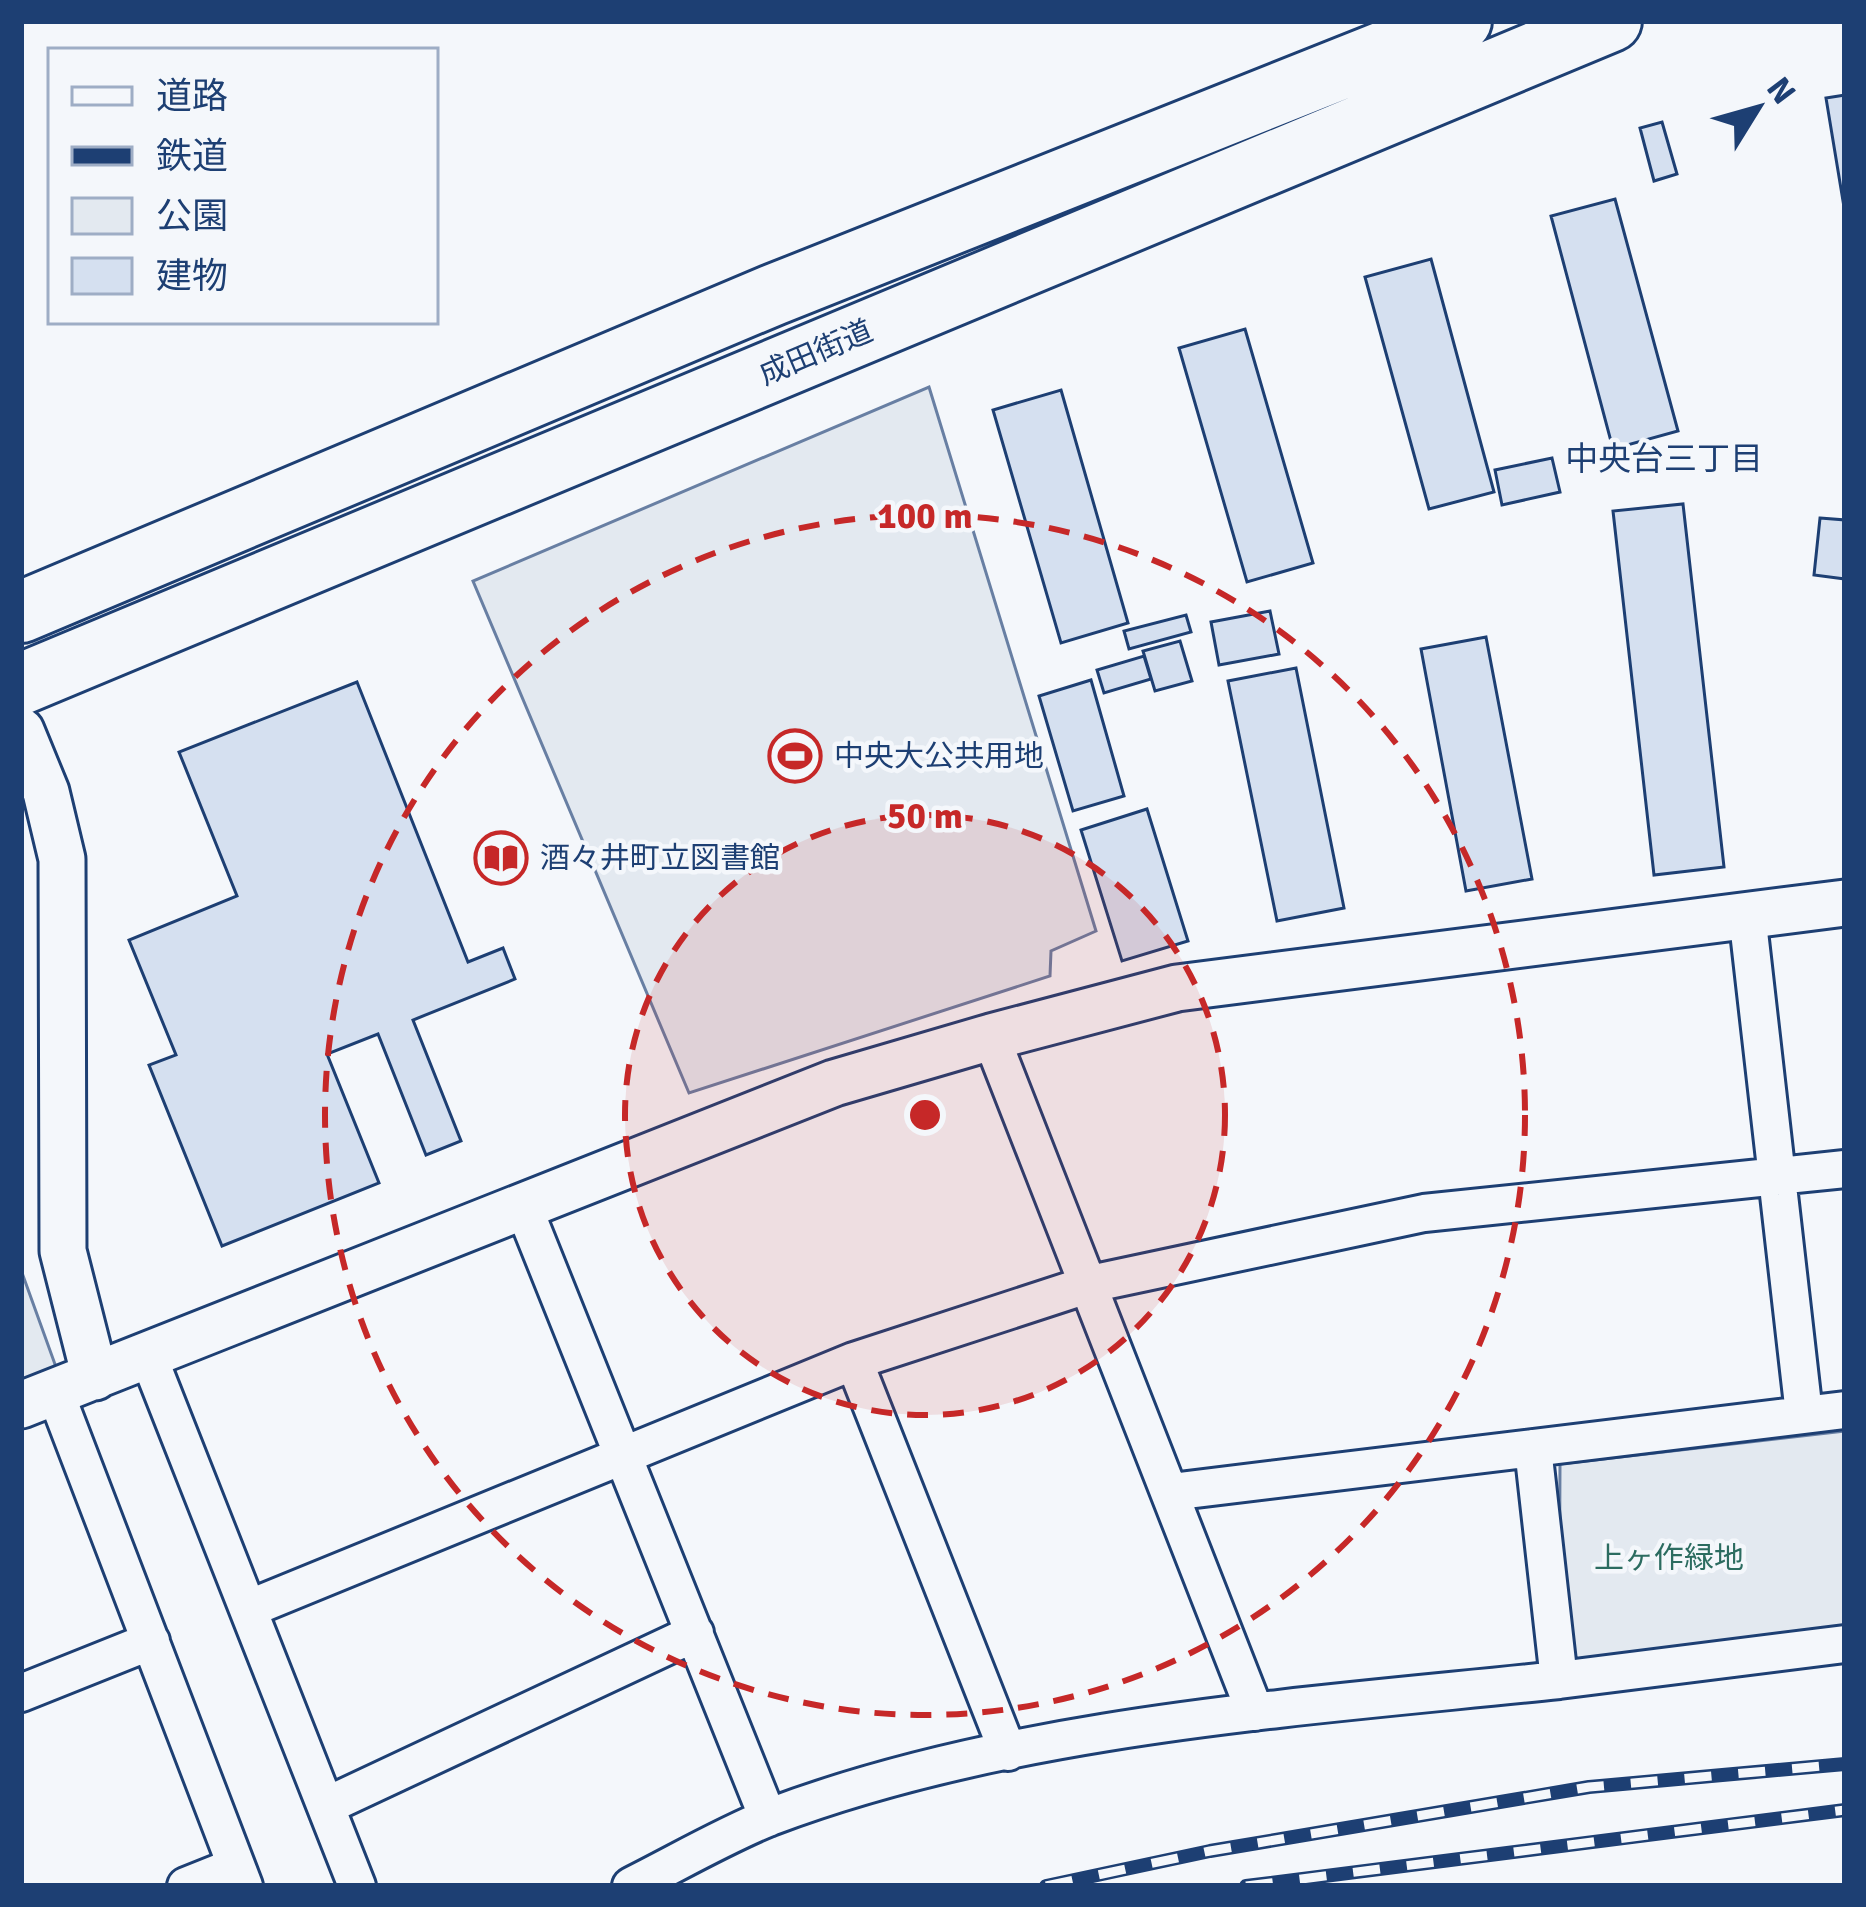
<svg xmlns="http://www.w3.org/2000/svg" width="1866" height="1907" font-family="Signika,'Noto Sans JP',sans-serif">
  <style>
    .green { fill: #e3e9f0; stroke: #687fa3; stroke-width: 3 }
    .building { fill: #d5e0f0; stroke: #1d3f73; stroke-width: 3 }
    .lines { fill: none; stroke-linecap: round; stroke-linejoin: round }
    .minor-casing { stroke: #1d3f73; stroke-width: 42 }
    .tertiary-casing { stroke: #1d3f73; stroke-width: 51 }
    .trunk-casing { stroke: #1d3f73; stroke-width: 66 }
    .minor { stroke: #f4f7fb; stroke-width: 36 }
    .tertiary { stroke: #f4f7fb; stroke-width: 45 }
    .trunk { stroke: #f4f7fb; stroke-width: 60 }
    .rail-casing { stroke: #1d3f73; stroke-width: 14 }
    .rail { stroke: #f4f7fb; stroke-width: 9; stroke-dasharray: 27; stroke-linecap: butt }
    .ring { fill: none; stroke: #c62828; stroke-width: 6; stroke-dasharray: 21 15 }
    .labels { text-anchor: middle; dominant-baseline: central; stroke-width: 9; stroke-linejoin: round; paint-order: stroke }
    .street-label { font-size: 30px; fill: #1d3f73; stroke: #f4f7fb }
    .poi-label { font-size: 30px; fill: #1d3f73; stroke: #f4f7fb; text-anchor: start }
    .park-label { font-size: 30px; fill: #2c6c60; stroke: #f4f7fb }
    .neighbourhood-label { font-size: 33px; fill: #1d3f73; stroke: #f4f7fb }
    .centre { fill: #c62828; stroke: #f4f7fb; stroke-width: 6 }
    .ring-label { font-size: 36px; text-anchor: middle; font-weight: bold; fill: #c62828; stroke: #f4f7fb; stroke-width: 9; stroke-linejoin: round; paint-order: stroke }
  </style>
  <rect width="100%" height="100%" fill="#f4f7fb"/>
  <path class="green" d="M929 387 1096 931 1051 951 1050 976 689 1093 473 581Z
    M21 1270 56 1367 21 1380Z
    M1845 1431V1639L1559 1680 1560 1464Z"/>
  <path class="building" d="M1845 95V213L1826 98Z
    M1662 122 1677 174 1654 181 1640 128Z
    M1615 199 1678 431 1613 449 1551 216Z
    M1431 259 1494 492 1429 509 1365 277Z
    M1245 329 1313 563 1247 582 1179 348Z
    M1061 390 1128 623 1061 643 993 410Z
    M1552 458 1560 492 1502 505 1495 470Z
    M1683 504 1724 867 1654 875 1613 511Z
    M1820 518 1845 520V579L1814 575Z
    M1270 611 1279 654 1219 665 1211 622Z
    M1186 615 1191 632 1129 649 1124 631Z
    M1486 637 1532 879 1466 891 1421 649Z
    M1180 641 1192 681 1155 691 1143 651Z
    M1144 656 1151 679 1104 693 1097 670Z
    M1296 668 1344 908 1277 921 1228 681Z
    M1091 680 1124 796 1073 811 1039 696Z
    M357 682 468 962 503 948 515 979 413 1020 461 1141 426 1155 378 1034 327 1054 379 1183 222 1246 149 1065 176 1055 129 940 237 896 179 752Z
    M1147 809 1188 941 1122 961 1081 830Z"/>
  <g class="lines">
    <g class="minor-casing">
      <path id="minor" d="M1747 914 1804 1414
        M991 1037 1255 1712
        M523 1206 768 1818
        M149 1358 357 1886
        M854 1361 1008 1752
        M55 1392 244 1886
        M1171 1492 1845 1410
        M248 1609 854 1361 1090 1284 1424 1213 1845 1169
        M1559 1680 1845 1644
        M21 1693 151 1641
        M326 1806 695 1633
        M186 1886 236 1866
        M631 1886C677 1863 723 1836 770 1817 1013 1725 1303 1707 1559 1680L1533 1448"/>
    </g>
    <g class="tertiary-casing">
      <path id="tertiary" d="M21 731 46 792 62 859 63 1251 95 1377
        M21 1405 834 1083 991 1037 1177 988 1845 903"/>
    </g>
    <g class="trunk-casing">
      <path id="trunk" d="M21 612 773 295 1461 21
        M21 684 1611 21"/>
    </g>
    <use href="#minor" class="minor"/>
    <use href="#tertiary" class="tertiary"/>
    <use href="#trunk" class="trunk"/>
    <g class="rail-casing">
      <path id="rail" d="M1046 1886 1210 1851 1589 1787 1845 1764
        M1246 1886 1845 1810"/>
    </g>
    <use href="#rail" class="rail"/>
  </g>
  <circle cx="925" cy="1115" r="300" fill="#c62828" fill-opacity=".12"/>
  <g class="ring">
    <circle cx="925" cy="1115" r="300"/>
    <circle cx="925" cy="1115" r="600"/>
  </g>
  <defs>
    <g id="stadium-ring" transform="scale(2.7)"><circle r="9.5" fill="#f4f7fb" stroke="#c62828" stroke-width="1.5"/><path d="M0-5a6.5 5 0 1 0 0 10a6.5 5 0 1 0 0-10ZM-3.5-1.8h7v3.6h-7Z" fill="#c62828"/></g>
    <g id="library-ring" transform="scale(2.7)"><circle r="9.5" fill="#f4f7fb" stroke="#c62828" stroke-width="1.5"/><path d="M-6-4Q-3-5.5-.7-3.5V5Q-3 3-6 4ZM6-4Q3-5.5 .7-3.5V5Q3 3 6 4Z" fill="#c62828"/></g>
  </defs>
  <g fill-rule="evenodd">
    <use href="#stadium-ring" x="795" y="756"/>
    <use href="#library-ring" x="501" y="858"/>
  </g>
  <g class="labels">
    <g class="street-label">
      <text transform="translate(816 353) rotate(-23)">成田街道</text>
    </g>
    <g class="poi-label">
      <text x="834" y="756">中央大公共用地</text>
      <text x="540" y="858">酒々井町立図書館</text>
    </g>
    <g class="park-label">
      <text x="1669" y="1558">上ヶ作緑地</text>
    </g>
    <g class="neighbourhood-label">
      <text x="1664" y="459">中央台三丁目</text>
    </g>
  </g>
  <circle cx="925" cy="1115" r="18" class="centre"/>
  <g class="ring-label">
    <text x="925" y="528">100 m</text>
    <text x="925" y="828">50 m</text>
  </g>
  <rect width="1866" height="1907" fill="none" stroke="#1d3f73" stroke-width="48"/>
  <rect x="48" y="48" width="390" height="276" fill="#f4f7fb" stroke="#9eadc5" stroke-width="3"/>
  <rect x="72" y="87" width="60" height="18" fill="#f4f7fb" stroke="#9eadc5" stroke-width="3"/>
  <text x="156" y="108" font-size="36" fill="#1d3f73">道路</text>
  <rect x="72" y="147" width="60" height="18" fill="#1d3f73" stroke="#9eadc5" stroke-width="3"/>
  <text x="156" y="168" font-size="36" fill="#1d3f73">鉄道</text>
  <rect x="72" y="198" width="60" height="36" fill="#e3e9f0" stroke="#9eadc5" stroke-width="3"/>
  <text x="156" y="228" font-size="36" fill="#1d3f73">公園</text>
  <rect x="72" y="258" width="60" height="36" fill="#d5e0f0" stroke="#9eadc5" stroke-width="3"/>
  <text x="156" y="288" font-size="36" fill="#1d3f73">建物</text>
  <g transform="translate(1758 108) rotate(53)" stroke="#f4f7fb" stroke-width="9" paint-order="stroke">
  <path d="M0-9L21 45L0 30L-21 45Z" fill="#1d3f73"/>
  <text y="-18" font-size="33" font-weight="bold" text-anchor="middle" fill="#1d3f73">N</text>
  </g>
</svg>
